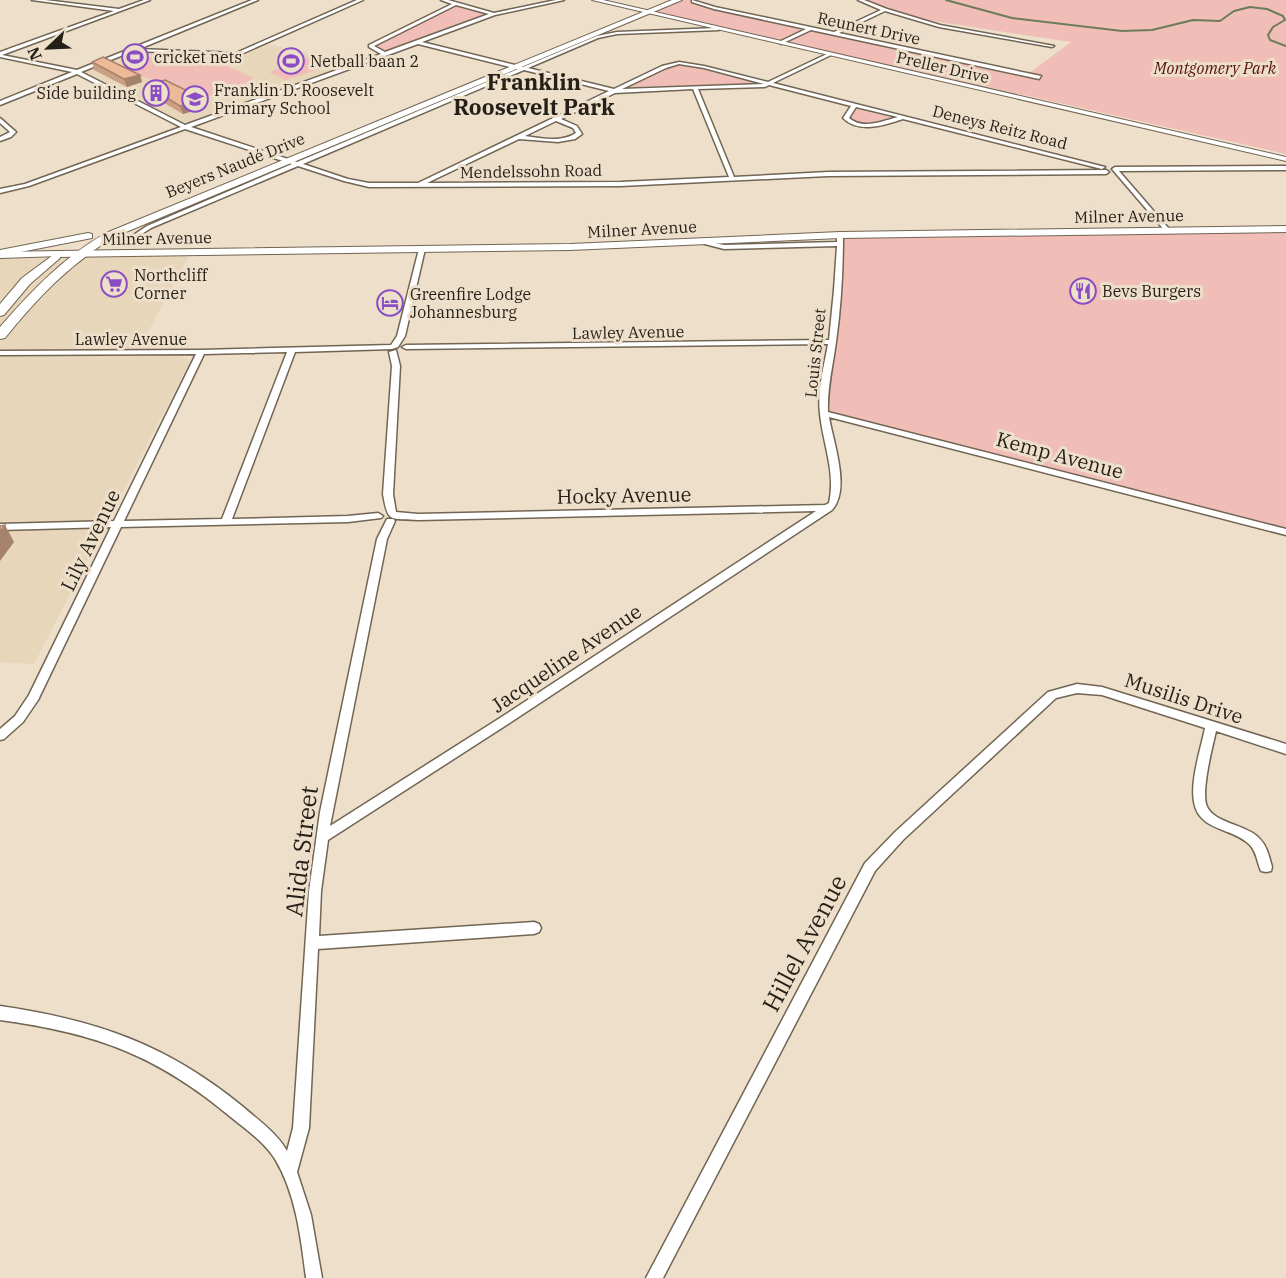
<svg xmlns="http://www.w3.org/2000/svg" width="1286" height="1278" font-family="'IBM Plex Serif',serif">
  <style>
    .built { fill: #e7d6ba }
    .green { fill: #f0bdb7 }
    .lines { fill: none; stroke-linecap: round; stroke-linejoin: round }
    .stream { stroke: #6a7c5a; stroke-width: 2 }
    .minor-casing { stroke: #716553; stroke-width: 3 }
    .tertiary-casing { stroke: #716553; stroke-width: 2 }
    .secondary-casing { stroke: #716553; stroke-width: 2 }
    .primary-casing { stroke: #716553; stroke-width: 2 }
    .minor { fill: #fff; fill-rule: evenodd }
    .tertiary { fill: #fff; fill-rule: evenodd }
    .secondary { fill: #fff; fill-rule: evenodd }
    .primary { fill: #fff; fill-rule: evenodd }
    .wall { fill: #cb9f84 }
    .shaded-wall { fill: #a5826b }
    .building { fill: #ecb999; stroke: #a5826b; stroke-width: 1.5 }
    .labels { text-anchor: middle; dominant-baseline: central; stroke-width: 6; stroke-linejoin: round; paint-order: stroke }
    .far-street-label { font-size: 16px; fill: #241f17; stroke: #eddfca }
    .far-poi-label { font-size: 16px; fill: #241f17; stroke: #eddfca; text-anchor: start }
    .far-park-label { font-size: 16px; font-style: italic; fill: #581010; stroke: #eddfca }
    .street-label { font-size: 20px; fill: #241f17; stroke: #eddfca }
    .far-district-label { font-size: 22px; font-weight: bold; fill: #241f17; stroke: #eddfca }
    .near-street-label { font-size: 24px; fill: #241f17; stroke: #eddfca }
  </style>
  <rect width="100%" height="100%" fill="#eddfca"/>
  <path class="built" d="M269 45 301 51 345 65 192 122H183L82 71 130 52 232 58Z
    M189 255 141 345 191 360 34 664 0 662V259Z"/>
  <path class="green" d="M683 0H696L706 5 1028 74 1071 42 913 18 864 0H1286V154L650 11Z
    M454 6 485 14 388 51H382L373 46Z
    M154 56 216 61 254 78 244 84 246 86 194 100 149 78 140 77 121 66Z
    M300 56 329 66 286 80 269 72 284 67 274 63Z
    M679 63 690 64 756 81 748 84 626 87 664 67Z
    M857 109 891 117 867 124 848 120 853 110Z
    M1286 229V532L824 413 840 235Z"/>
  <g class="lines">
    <path class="stream" d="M946 0 1012 18 1122 31 1152 30 1193 20 1220 21 1234 11 1250 7 1267 9 1283 16 1285 20 1273 27 1268 35 1270 40 1286 46"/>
    <g class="minor-casing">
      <path id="minor" d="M32 0H45L119 9 144 0H150L2 55 77 70 252 0H258L139 49 236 53 357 0H363L239 55 133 51 81 72 185 125 381 54 369 47V45L452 4 441 0H448L494 13 556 0H564L495 15 422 42 523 67 597 36 617 32 717 28 719 30 617 34 598 38 528 68 614 89 662 66 679 62 704 66 768 82 829 53 831 55 773 83 1105 167 1102 169 903 119C885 125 859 134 843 118L851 106 769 85 765 87 698 89 734 177 828 172 1106 170 1109 172 1106 174 828 176 621 186 369 187 344 181 298 166 151 228 125 245 123 244V242L147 226 292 164 185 129 29 186 0 193V189L25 184 181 127 77 74 0 105V101L72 72 0 57V52L114 11ZM456 5 489 14 385 52 374 46ZM418 44 518 69 297 162 191 127ZM679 64 704 68 764 84 622 89 666 68ZM524 70 609 91 418 183H369L348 179 303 164ZM693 89 729 177 621 182 427 183 519 139 558 142 575 139 582 134 577 126 561 119 615 93ZM856 107 898 117C882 121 863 130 849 118ZM556 121 573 128 576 133C560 143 542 138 525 136Z
        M692 0 715 7 834 32 881 10 858 0H864L887 9 940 25 1054 46 1052 47 939 27 885 11 839 33 1041 76 1039 79 811 30 781 44 779 42 806 29 714 9 692 2Z
        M0 118 16 132 11 137 0 141V137L10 132 0 123Z
        M1286 166V170L1119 171 1170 230 1171 231 1168 233 1166 232 1112 169 1115 167Z
        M840 233 843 235C843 271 841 307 836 342 833 365 827 388 828 412L1286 529V535L829 417C833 442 851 489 832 510L508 724 328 840 321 891 319 936 534 922 539 924 541 928 539 932 534 934 318 949 309 1128 297 1172 311 1215 322 1278H306C301 1238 296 1194 275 1159 264 1142 247 1130 232 1118 157 1055 96 1033 0 1020V1006C96 1020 166 1044 242 1106 258 1120 276 1132 287 1151L293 1128 309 891 320 812 377 539 387 519H393L395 521 387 539 330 826 500 718 816 511 418 520C390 518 388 524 383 494L392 366 389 352 396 350 400 366 393 494 396 512 418 514 825 505 829 503C836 472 823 444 820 414 817 391 824 367 828 344L406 349 402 347 406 345 829 340 834 290 837 246 724 249 697 242 700 240 724 245 837 242V235Z
        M422 247 425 249 405 336 398 347 392 349 295 352 232 519 348 516 378 513 383 516 381 518 348 522 121 527 38 700 23 722 4 739 0 740V729L15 716 29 695 111 527 0 530V524L114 521 196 354 0 355V351L201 350 391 345 397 336 419 249ZM287 352 222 519 124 521 204 354Z
        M1077 684 1102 687 1286 744V754L1216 731C1212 749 1202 787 1206 804 1211 823 1246 824 1259 838 1267 846 1269 856 1272 867L1271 871 1266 872 1261 871C1257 862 1257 853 1250 845 1233 827 1199 832 1194 802 1190 780 1201 749 1205 728L1102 695 1077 693 1056 698 903 840 875 871 663 1278H646L865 863 895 832 1048 692Z"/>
    </g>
    <g class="tertiary-casing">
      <path id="tertiary" d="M58 251 62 254 61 256 0 258V252Z"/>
    </g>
    <g class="secondary-casing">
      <path id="secondary" d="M592 0H603L1286 157V161Z
        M1286 226V232L840 238 570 250 58 257 53 254 58 251 570 244 840 232Z"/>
    </g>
    <g class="primary-casing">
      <path id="primary" d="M672 0H682L114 237C70 264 37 298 5 338L0 339V327C32 290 64 257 106 233Z
        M88 233 92 234V238L0 256V250Z
        M56 253 60 254V258L30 284 4 315 0 316V304L22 278Z"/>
    </g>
    <use href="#minor" class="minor"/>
    <use href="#tertiary" class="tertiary"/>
    <use href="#secondary" class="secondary"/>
    <use href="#primary" class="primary"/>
  </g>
  <path class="wall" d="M92 62 140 75 142 82 127 87 94 70Z
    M146 85 204 99 206 107 183 114 149 94Z"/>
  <path class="shaded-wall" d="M140 75 142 82 127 87 124 79Z
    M204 99 206 107 183 114 180 106Z
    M5 525 14 542 0 561V532Z"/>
  <path class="building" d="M103 57 140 75 124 79 92 62Z
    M165 80 204 99 180 106 146 85Z
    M5 525 0 532V526Z"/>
  <defs>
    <g id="stadium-ring" transform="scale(1.35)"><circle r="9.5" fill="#eddfca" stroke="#8a4dc3" stroke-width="1.5"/><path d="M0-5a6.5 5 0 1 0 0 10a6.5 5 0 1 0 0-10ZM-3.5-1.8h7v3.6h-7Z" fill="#8a4dc3"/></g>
    <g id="building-ring" transform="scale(1.35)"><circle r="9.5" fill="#eddfca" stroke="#8a4dc3" stroke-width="1.5"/><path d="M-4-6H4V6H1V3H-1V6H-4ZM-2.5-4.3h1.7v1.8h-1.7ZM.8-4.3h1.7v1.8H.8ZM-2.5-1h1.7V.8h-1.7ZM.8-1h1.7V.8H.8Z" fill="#8a4dc3"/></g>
    <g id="school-ring" transform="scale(1.35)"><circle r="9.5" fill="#eddfca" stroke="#8a4dc3" stroke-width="1.5"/><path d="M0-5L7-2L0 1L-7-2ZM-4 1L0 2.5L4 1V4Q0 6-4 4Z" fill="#8a4dc3"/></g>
    <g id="supermarket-ring" transform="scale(1.35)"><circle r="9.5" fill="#eddfca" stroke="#8a4dc3" stroke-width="1.5"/><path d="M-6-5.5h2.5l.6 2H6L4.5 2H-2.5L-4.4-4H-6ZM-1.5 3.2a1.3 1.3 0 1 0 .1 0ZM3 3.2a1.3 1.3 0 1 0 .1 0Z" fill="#8a4dc3"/></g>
    <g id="restaurant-ring" transform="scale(1.35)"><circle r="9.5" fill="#eddfca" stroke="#8a4dc3" stroke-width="1.5"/><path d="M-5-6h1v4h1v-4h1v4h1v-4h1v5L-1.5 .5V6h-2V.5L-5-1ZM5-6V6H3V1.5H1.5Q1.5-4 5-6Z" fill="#8a4dc3"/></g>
    <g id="hotel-ring" transform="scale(1.35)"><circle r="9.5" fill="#eddfca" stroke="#8a4dc3" stroke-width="1.5"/><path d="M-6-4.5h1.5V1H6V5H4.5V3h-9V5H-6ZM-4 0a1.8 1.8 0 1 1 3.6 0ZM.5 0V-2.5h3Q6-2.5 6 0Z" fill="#8a4dc3"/></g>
  </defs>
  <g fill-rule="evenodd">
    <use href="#stadium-ring" x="135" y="57"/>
    <use href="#stadium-ring" x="291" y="61"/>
    <use href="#building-ring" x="156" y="93"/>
    <use href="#school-ring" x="195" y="99"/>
    <use href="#supermarket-ring" x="114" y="284"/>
    <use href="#restaurant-ring" x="1083" y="291"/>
    <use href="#hotel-ring" x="390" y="303"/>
  </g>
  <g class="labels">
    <g class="far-street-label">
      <text transform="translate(869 28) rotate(12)">Reunert Drive</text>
      <text transform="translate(943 67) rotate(13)">Preller Drive</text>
      <text transform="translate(1000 127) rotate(14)">Deneys Reitz Road</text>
      <text transform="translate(235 165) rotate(-22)">Beyers Naudé Drive</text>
      <text transform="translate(531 171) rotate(-1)">Mendelssohn Road</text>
      <text transform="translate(1129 216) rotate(-1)">Milner Avenue</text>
      <text transform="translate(642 229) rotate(-3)">Milner Avenue</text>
      <text transform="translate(157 238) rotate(-1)">Milner Avenue</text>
      <text transform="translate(628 332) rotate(-1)">Lawley Avenue</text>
      <text x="131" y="339">Lawley Avenue</text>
      <text transform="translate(815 353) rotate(-84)">Louis Street</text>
    </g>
    <g class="far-poi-label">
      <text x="154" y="57">cricket nets</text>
      <text x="310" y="61">Netball baan 2</text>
      <text x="214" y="90">Franklin D. Roosevelt<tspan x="214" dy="18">Primary School</tspan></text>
      <text x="136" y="93" text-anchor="end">Side building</text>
      <text x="134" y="275">Northcliff<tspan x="134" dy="18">Corner</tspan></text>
      <text x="1102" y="291">Bevs Burgers</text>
      <text x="410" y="294">Greenfire Lodge<tspan x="410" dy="18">Johannesburg</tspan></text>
    </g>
    <g class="far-park-label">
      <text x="1215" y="68">Montgomery Park</text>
    </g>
    <g class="street-label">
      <text transform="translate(1060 455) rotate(15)">Kemp Avenue</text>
      <text transform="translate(624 495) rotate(-1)">Hocky Avenue</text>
      <text transform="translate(90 540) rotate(-64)">Lily Avenue</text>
      <text transform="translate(566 658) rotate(-34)">Jacqueline Avenue</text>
      <text transform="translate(1184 698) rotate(18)">Musilis Drive</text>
    </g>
    <g class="far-district-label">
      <text x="534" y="81">Franklin<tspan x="534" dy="25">Roosevelt Park</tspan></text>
    </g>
    <g class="near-street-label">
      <text transform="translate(301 851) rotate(-83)">Alida Street</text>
      <text transform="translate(804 943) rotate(-62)">Hillel Avenue</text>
    </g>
  </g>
  <g transform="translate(48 48) rotate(247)" stroke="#eddfca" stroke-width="4.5" paint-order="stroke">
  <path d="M0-4.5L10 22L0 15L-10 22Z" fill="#241f17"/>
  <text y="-9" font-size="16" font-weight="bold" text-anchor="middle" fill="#241f17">N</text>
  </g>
</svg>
